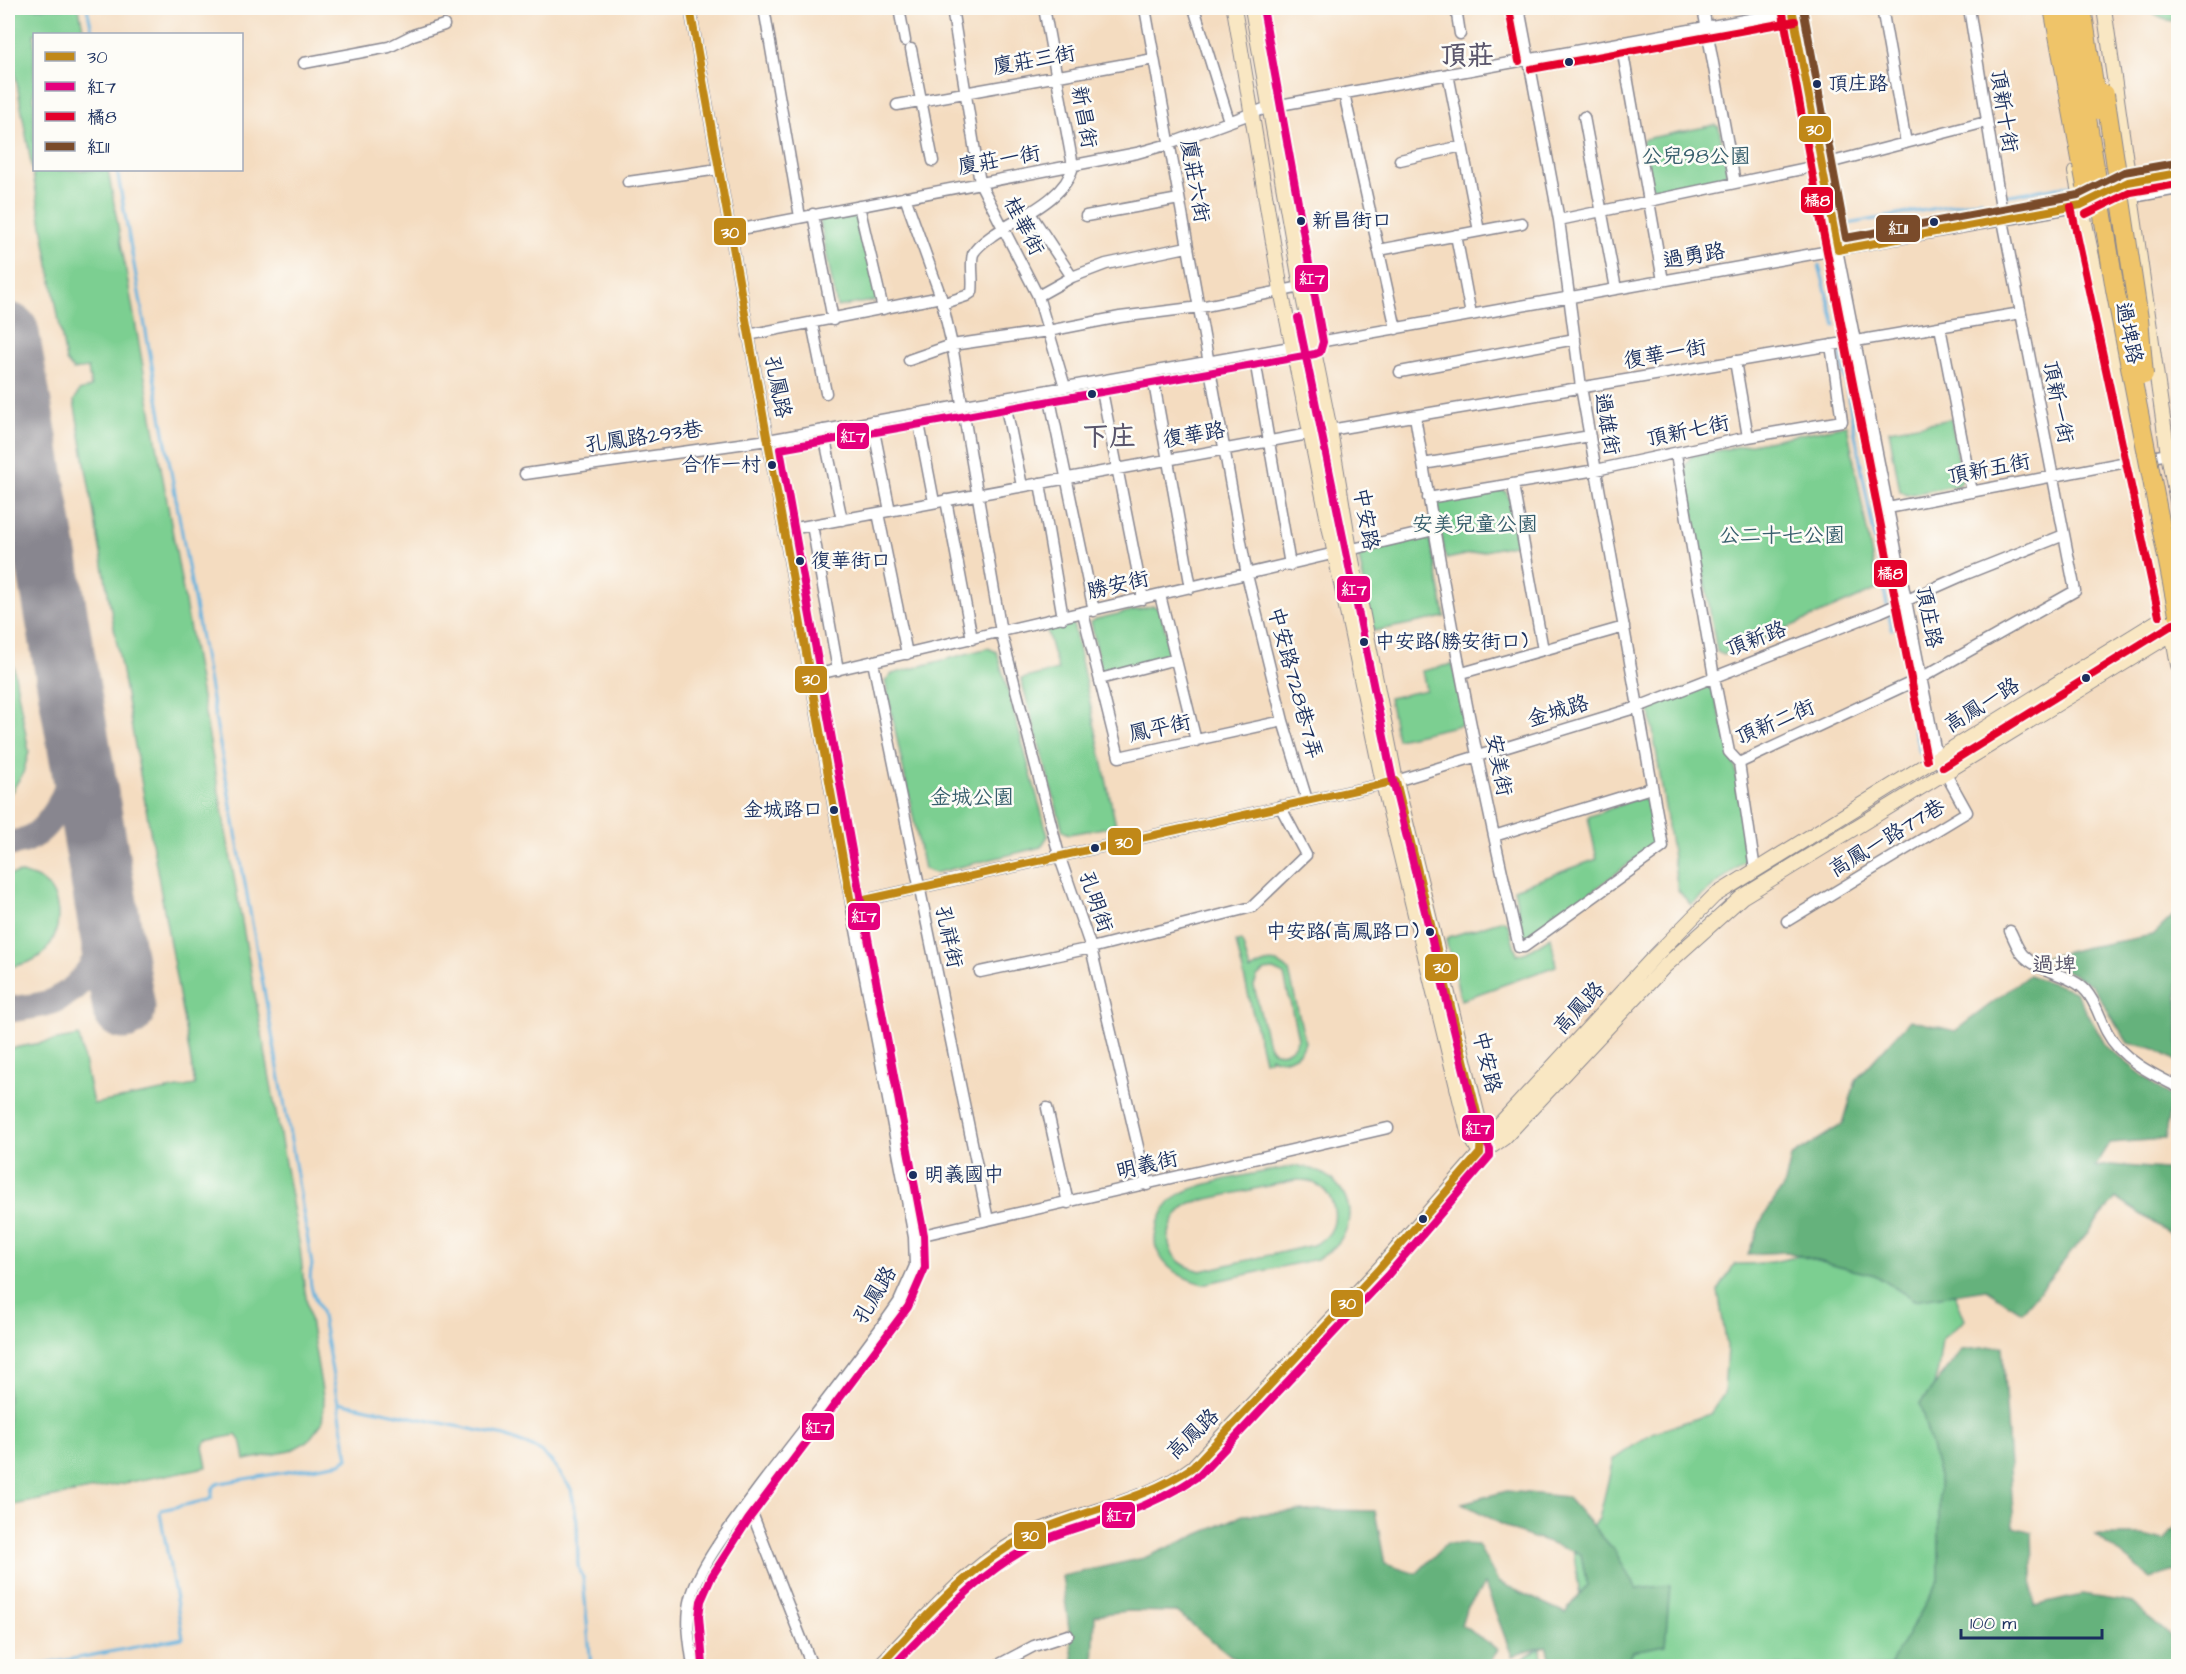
<svg xmlns="http://www.w3.org/2000/svg" width="2186" height="1674" font-family="'Architects Daughter','LXGW WenKai TC',sans-serif">
  <style>
    .green { fill: #7ccf91; stroke: #4c7f78; stroke-width: 1.5; fill-rule: evenodd }
    .forest { fill: #65b27b; stroke: #40706c; stroke-width: 1.5 }
    .lines { fill: none; stroke-linecap: round; stroke-linejoin: round }
    .stream { stroke: #64b2de; stroke-width: 3 }
    .taxiway { stroke: #88868f; stroke-width: 26 }
    .runway { stroke: #88868f; stroke-width: 63 }
    .street-casing { stroke: #88868f; stroke-width: 13 }
    .secondary-casing { stroke: #88868f; stroke-width: 16 }
    .street { stroke: #fff; stroke-width: 10 }
    .secondary { stroke: #f9e7c3; stroke-width: 14 }
    .highway-bridge-casing { stroke: #88868f; stroke-width: 20; stroke-linecap: butt }
    .highway-bridge { stroke: #efc469; stroke-width: 18 }
    .bus-1-casing { stroke: #fdfcf7; stroke-width: 12 }
    .bus-2-casing { stroke: #fdfcf7; stroke-width: 12 }
    .bus-3-casing { stroke: #fdfcf7; stroke-width: 12 }
    .bus-4-casing { stroke: #fdfcf7; stroke-width: 12 }
    .bus-1 { stroke: #c08818; stroke-width: 8 }
    .bus-2 { stroke: #e5007d; stroke-width: 8 }
    .bus-3 { stroke: #e4002b; stroke-width: 8 }
    .bus-4 { stroke: #7a4b2a; stroke-width: 8 }
    .bus-dot { fill: #1b2f5e; stroke: #fdfcf7; stroke-width: 2 }
    .labels { text-anchor: middle; dominant-baseline: central; stroke-width: 5; stroke-linejoin: round; paint-order: stroke }
    .bus-label { font-size: 20px; fill: #1b2f5e; stroke: #fdfcf7; text-anchor: start }
    .street-label { font-size: 21px; fill: #1b2f5e; stroke: #fdfcf7 }
    .park-label { font-size: 21px; fill: #385f6d; stroke: #fdfcf7 }
    .neighbourhood-label { font-size: 22px; fill: #5a566c; stroke: #fdfcf7 }
    .district-label { font-size: 27px; font-weight: bold; fill: #5a566c; stroke: #fdfcf7 }
    .line-badge { stroke: #fdfcf7; stroke-width: 2 }
    .badge-label { font-size: 16px; text-anchor: middle; font-weight: bold; fill: #fff }
  </style>
  <rect width="100%" height="100%" fill="#fdfcf7"/>
  <filter id="ink" filterUnits="userSpaceOnUse"><feTurbulence type="fractalNoise" baseFrequency=".0167" numOctaves="2"/><feDisplacementMap in="SourceGraphic" scale="12" xChannelSelector="R" yChannelSelector="G"/><feConvolveMatrix kernelMatrix="1 2 1 2 8 2 1 2 1" color-interpolation-filters="sRGB"/></filter>
  <filter id="wash" filterUnits="userSpaceOnUse"><feTurbulence type="fractalNoise" baseFrequency=".008" numOctaves="4" result="noise"/><feDisplacementMap in="SourceGraphic" scale="24" xChannelSelector="R" yChannelSelector="G"/><feGaussianBlur stdDeviation="1.35" result="paint"/><feColorMatrix in="noise" values="0 0 0 0 0 0 0 0 0 0 0 0 0 0 0 0 0 1.4 0 .05"/><feComposite in="paint" operator="in"/></filter>
  <g filter="url(#wash)">
    <rect width="100%" height="100%" fill="#f4dcc0"/>
    <path class="green" d="M8 8H79L84 34H34V170H108L300 1247 304 1285 324 1402 322 1423 308 1441 290 1451 245 1460 242 1443 236 1435 206 1441 203 1446 207 1467 8 1506V1049L79 1036 93 1104 195 1085 74 401 79 391 91 387 88 368 73 370 66 361 8 33Z
      M2148 8H2166L2171 11H2178V21C2165 21 2157 18 2148 8Z
      M1715 125 1719 127 1727 171 1724 178 1658 189 1650 185 1642 142 1645 139Z
      M860 208 879 300 837 307 819 216Z
      M1951 419 1962 481 1959 485 1907 495 1900 491 1889 430Z
      M1847 425 1878 589 1724 655 1717 652 1685 466 1691 456Z
      M1502 490 1506 492 1509 498 1518 544 1446 559 1436 510 1437 503 1440 501Z
      M1425 535 1430 537 1445 617 1374 631 1358 553Z
      M1153 606 1160 609 1171 653 1166 658 1106 673 1101 671 1091 622 1096 619Z
      M1073 623 1116 826 1069 834 1063 831 1021 679 1058 670 1046 628Z
      M8 637 29 752 23 773 12 791 8 796Z
      M988 648 997 652 1048 836 1041 847 935 873 924 869 885 681 892 674Z
      M1453 664 1465 724 1397 739 1389 698 1426 690 1422 671Z
      M1703 681 1711 685 1735 765 1749 857 1691 905 1678 890 1650 711 1654 703Z
      M1640 797 1647 802 1656 843 1531 938H1523L1514 889 1597 859 1588 817Z
      M21 873C28 875 37 877 43 882 63 898 62 931 46 950 36 962 21 965 8 967V875Z
      M1503 920 1508 924 1517 955 1527 952 1551 937 1556 966 1461 1000 1446 941 1449 937Z
      M1242 941 1250 971C1263 961 1277 958 1289 971L1305 1042C1301 1058 1283 1064 1270 1056V1059L1264 1061 1236 942ZM1273 970 1284 975 1298 1038C1294 1049 1284 1056 1273 1051L1268 1045 1254 986 1257 977 1265 971Z
      M1296 1166C1353 1171 1370 1232 1317 1259L1203 1284C1184 1279 1165 1269 1157 1250 1153 1242 1156 1231 1158 1223 1162 1213 1167 1203 1176 1197 1198 1181 1266 1172 1296 1166ZM1296 1180C1304 1180 1313 1181 1319 1186 1336 1197 1340 1223 1326 1237 1322 1240 1317 1243 1313 1245L1201 1271C1192 1268 1182 1266 1176 1258 1160 1239 1173 1214 1190 1203Z
      M1828 1247 1915 1278 1955 1295 1965 1320 1942 1339 1938 1370 1929 1404 1965 1515 1930 1666H1610L1580 1596 1572 1542 1599 1519 1613 1460 1652 1433 1710 1414 1724 1394 1727 1347 1718 1291 1735 1264C1772 1265 1793 1258 1828 1247Z
      M1540 1648 1544 1666H1512Z"/>
    <path class="forest" d="M2178 911V1062L2153 1048 2128 1043 2092 985 2044 958 2083 948 2153 935Z
      M2029 975 2075 991 2106 1046 2172 1099 2164 1139 2110 1143 2095 1167 2110 1165 2178 1170V1239L2116 1198 2022 1312 1986 1289 1914 1300 1875 1275 1835 1266 1787 1252 1748 1254 1762 1219 1785 1184 1791 1157 1843 1124 1856 1080 1910 1020 1955 1031Z
      M2002 1346 2014 1527 2032 1532 2034 1606 2082 1595 2133 1603 2178 1643V1666H1890L1939 1580V1477L1920 1404 1962 1350Z
      M1507 1491 1567 1497 1615 1551 1636 1589 1670 1585 1665 1645 1633 1651 1625 1666H1554L1546 1646 1512 1656 1485 1584 1466 1609 1461 1625 1498 1649 1488 1666H1244L1176 1612 1127 1611 1095 1615 1093 1666H1074L1062 1576 1144 1558 1243 1515 1320 1510 1375 1511 1385 1564 1416 1574 1447 1543 1478 1545 1498 1582 1565 1613 1587 1586 1581 1554 1516 1532 1462 1503Z
      M2178 1523V1570L2151 1578 2095 1535H2142L2165 1540Z"/>
    <g class="lines">
      <path class="stream" d="M87 8 93 34
        M2004 196 2071 185
        M1842 225 1981 200
        M1819 265 1835 325
        M1840 353 1887 605
        M1888 611 1892 629
        M1908 703 1920 753
        M338 1402 505 1436 537 1449 551 1461 571 1489 577 1521 578 1566 583 1578 591 1666
        M35 1666 183 1638 160 1513 161 1510 208 1500 212 1497C212 1489 212 1486 220 1483L341 1463 348 1458 321 1311C313 1295 307 1283 312 1265L292 1146 117 170"/>
      <path class="taxiway" d="M8 844C13 843 21 842 26 840 59 825 72 777 79 745
        M8 1010C22 1007 40 1007 53 1001 89 985 103 951 108 915"/>
      <path class="runway" d="M8 334 124 1008"/>
    </g>
  </g>
  <g filter="url(#ink)">
    <g class="lines">
      <g class="street-casing">
        <path id="street" d="M690 8 851 903 914 1237 915 1266 899 1302C855 1366 805 1427 758 1489 737 1518 700 1564 691 1598 685 1621 690 1644 693 1666
          M764 8 800 217
          M899 8 905 41
          M952 8 980 183 1038 296 1065 387
          M1145 8 1247 575 1283 721 1307 800
          M1194 8 1229 121
          M1456 8 1460 34
          M1703 8 1735 183
          M1882 8 1906 143
          M1621 42 1663 281
          M911 49 933 161
          M304 63 389 47 413 35 444 25
          M1448 74 1479 231
          M1344 93 1396 329
          M897 105 1154 59
          M1584 117 1616 289
          M1400 160 1462 146
          M628 182 719 169
          M905 197 941 297 952 345 1001 632 1059 855 1091 948 1147 1185
          M2096 198 2128 182 2178 173
          M859 206 883 309
          M1030 213 1072 277
          M813 214 833 320
          M1086 216 1179 199
          M1559 220 1821 165 1986 122
          M731 231 1137 153 1169 144 1269 107 1793 11
          M1456 235 1471 315
          M1379 250 1522 223
          M1038 296 1072 277 1106 264 1187 247
          M942 304 966 296 972 292C974 280 970 264 973 254 977 246 986 240 993 235 1019 217 1066 199 1073 166L1045 13
          M812 323 826 393
          M1940 327 1972 492
          M748 335 941 297
          M1254 354 1290 565
          M909 360 952 345 1048 331 1120 317 1200 307 1301 287
          M1152 372 1191 588
          M1400 372 1575 339
          M1100 381 1143 599
          M1048 390 1094 611
          M1004 398 1022 486
          M917 413 934 502
          M1415 416C1444 594 1478 772 1519 947H1524L1663 847 1581 387 1559 220 1519 8
          M872 421 890 511
          M823 430 842 520
          M1748 437 1842 421 1831 345
          M1676 454 1714 677 1729 752 1739 763 1921 678 2075 591 2003 220 1969 8
          M1423 464 1590 436
          M525 474 768 440 2178 189
          M1040 483 1063 618
          M1513 485 1543 650
          M1428 498 1596 470 1748 437 1735 361
          M946 500 972 639
          M1888 508 2178 452
          M878 513 907 654
          M812 525 838 670
          M785 530 1330 430 2021 313
          M1160 595 1196 741
          M1083 613 1119 757 1283 721
          M873 662 988 1220
          M1462 673 1624 627
          M810 676 1434 530
          M1100 679 1176 659
          M1739 763 1755 870
          M1494 836 1651 788
          M851 903 1396 781 1638 707 1880 612 1966 574 2064 535
          M1787 921 1967 812 1937 758 1831 219 1792 8
          M2010 931C2014 938 2017 949 2023 955 2041 974 2072 974 2086 991 2096 1002 2100 1019 2107 1032 2121 1059 2152 1074 2178 1087
          M980 972 1091 948 1252 907 1306 855 1280 806
          M1047 1108 1068 1203
          M914 1237 1388 1128
          M748 1503 812 1666
          M996 1666 1034 1646 1068 1635"/>
      </g>
      <g class="secondary-casing">
        <path id="secondary" d="M1234 8 1281 290 1335 555 1383 783 1468 1132 1480 1153
          M1252 8 1301 287 1330 430 1350 550 1396 781 1481 1129 1480 1151
          M2104 8 2168 454 2178 507
          M2075 172C2106 337 2149 500 2178 665
          M1485 1151 1504 1138 1664 967 1742 897 2178 630
          M879 1666C928 1617 972 1559 1038 1531 1088 1510 1149 1501 1193 1467L1379 1269 1480 1153 1495 1129 1653 958 1714 896 2169 614 2178 606"/>
      </g>
      <use href="#street" class="street"/>
      <use href="#secondary" class="secondary"/>
      <g class="highway-bridge-casing">
        <path id="highway-bridge" d="M2053 8 2086 186
          M2069 8 2115 289 2178 614
          M2082 8 2098 110
          M2105 94 2139 319 2144 375"/>
      </g>
      <use href="#highway-bridge" class="highway-bridge"/>
      <g class="bus-1-casing">
        <path id="bus-1" d="M690 8 851 903
          M1792 8 1838 250
          M1838 250 2081 205 2128 182 2178 173
          M851 903 1396 781 1481 1129 1480 1153
          M879 1666C927 1616 973 1560 1038 1531 1091 1508 1144 1500 1193 1467L1379 1269 1480 1153"/>
      </g>
      <g class="bus-2-casing">
        <path id="bus-2" d="M703 1665 699 1616 701 1601 712 1576 748 1520 908 1307 925 1268 924 1235 861 901 780 449 1315 354 1320 352 1323 342 1263 8
          M893 1666C938 1620 980 1571 1039 1542 1065 1530 1094 1523 1122 1514 1150 1504 1175 1492 1200 1475L1387 1276 1490 1156V1149L1478 1128 1393 781 1298 318"/>
      </g>
      <g class="bus-3-casing">
        <path id="bus-3" d="M1509 10 1519 61
          M1783 13 1821 221 1927 760
          M1531 69 1795 21
          M2071 207 2159 616
          M2086 214 2131 192 2178 184
          M1943 767 2175 623"/>
      </g>
      <g class="bus-4-casing">
        <path id="bus-4" d="M1803 8 1846 238 2078 195 2124 172 2176 163"/>
      </g>
      <use href="#bus-1" class="bus-1"/>
      <use href="#bus-2" class="bus-2"/>
      <use href="#bus-3" class="bus-3"/>
      <use href="#bus-4" class="bus-4"/>
    </g>
  </g>
  <g class="bus-dot">
    <circle cx="1569" cy="62" r="5"/>
    <circle cx="1817" cy="84" r="5"/>
    <circle cx="1301" cy="221" r="5"/>
    <circle cx="1934" cy="222" r="5"/>
    <circle cx="1092" cy="394" r="5"/>
    <circle cx="772" cy="465" r="5"/>
    <circle cx="800" cy="561" r="5"/>
    <circle cx="1364" cy="642" r="5"/>
    <circle cx="2086" cy="678" r="5"/>
    <circle cx="834" cy="810" r="5"/>
    <circle cx="1095" cy="848" r="5"/>
    <circle cx="1430" cy="932" r="5"/>
    <circle cx="913" cy="1175" r="5"/>
    <circle cx="1423" cy="1219" r="5"/>
  </g>
  <g class="labels">
    <g class="bus-label">
      <text x="1828" y="84">頂庄路</text>
      <text x="1312" y="221">新昌街口</text>
      <text x="761" y="465" text-anchor="end">合作一村</text>
      <text x="811" y="561">復華街口</text>
      <text x="1375" y="642">中安路(勝安街口)</text>
      <text x="823" y="810" text-anchor="end">金城路口</text>
      <text x="1419" y="932" text-anchor="end">中安路(高鳳路口)</text>
      <text x="924" y="1175">明義國中</text>
    </g>
    <g class="street-label">
      <text transform="translate(1034 60) rotate(-10)">廈莊三街</text>
      <text transform="translate(2004 111) rotate(81)">頂新十街</text>
      <text transform="translate(1084 117) rotate(80)">新昌街</text>
      <text transform="translate(999 160) rotate(-10)">廈莊一街</text>
      <text transform="translate(1195 181) rotate(80)">廈莊六街</text>
      <text transform="translate(1024 226) rotate(63)">桂華街</text>
      <text transform="translate(1694 256) rotate(-10)">過勇路</text>
      <text transform="translate(2129 333) rotate(78)">過埤路</text>
      <text transform="translate(1665 354) rotate(-10)">復華一街</text>
      <text transform="translate(778 387) rotate(79)">孔鳳路</text>
      <text transform="translate(2058 402) rotate(79)">頂新一街</text>
      <text transform="translate(1607 424) rotate(80)">過雄街</text>
      <text transform="translate(1688 431) rotate(-12)">頂新七街</text>
      <text transform="translate(1194 435) rotate(-10)">復華路</text>
      <text transform="translate(644 437) rotate(-8)">孔鳳路293巷</text>
      <text transform="translate(1989 469) rotate(-11)">頂新五街</text>
      <text transform="translate(1366 519) rotate(80)">中安路</text>
      <text transform="translate(1118 585) rotate(-13)">勝安街</text>
      <text transform="translate(1929 617) rotate(79)">頂庄路</text>
      <text transform="translate(1756 639) rotate(-21)">頂新路</text>
      <text transform="translate(1295 683) rotate(75)">中安路728巷7弄</text>
      <text transform="translate(1982 705) rotate(-32)">高鳳一路</text>
      <text transform="translate(1558 711) rotate(-17)">金城路</text>
      <text transform="translate(1775 722) rotate(-23)">頂新二街</text>
      <text transform="translate(1160 728) rotate(-12)">鳳平街</text>
      <text transform="translate(1499 765) rotate(79)">安美街</text>
      <text transform="translate(1887 838) rotate(-31)">高鳳一路77巷</text>
      <text transform="translate(1096 902) rotate(71)">孔明街</text>
      <text transform="translate(949 937) rotate(78)">孔祥街</text>
      <text transform="translate(1579 1008) rotate(-47)">高鳳路</text>
      <text transform="translate(1487 1062) rotate(77)">中安路</text>
      <text transform="translate(1147 1165) rotate(-13)">明義街</text>
      <text transform="translate(875 1295) rotate(-59)">孔鳳路</text>
      <text transform="translate(1193 1434) rotate(-44)">高鳳路</text>
    </g>
    <g class="park-label">
      <text x="1696" y="156">公兒98公園</text>
      <text x="1475" y="524">安美兒童公園</text>
      <text x="1782" y="535">公二十七公園</text>
      <text x="972" y="797">金城公園</text>
    </g>
    <g class="neighbourhood-label">
      <text x="2054" y="965">過埤</text>
    </g>
    <g class="district-label">
      <text x="1467" y="56">頂莊</text>
      <text x="1109" y="437">下庄</text>
    </g>
  </g>
  <g class="line-badge">
    <rect x="1798" y="115" width="34" height="28" rx="6" fill="#c08818"/>
    <rect x="1800" y="186" width="34" height="28" rx="6" fill="#e4002b"/>
    <rect x="1875" y="214" width="46" height="29" rx="6" fill="#7a4b2a"/>
    <rect x="713" y="217" width="34" height="29" rx="6" fill="#c08818"/>
    <rect x="1294" y="264" width="35" height="29" rx="6" fill="#e5007d"/>
    <rect x="836" y="422" width="34" height="28" rx="6" fill="#e5007d"/>
    <rect x="1873" y="559" width="35" height="29" rx="6" fill="#e4002b"/>
    <rect x="1336" y="575" width="35" height="28" rx="6" fill="#e5007d"/>
    <rect x="794" y="665" width="34" height="29" rx="6" fill="#c08818"/>
    <rect x="1107" y="827" width="35" height="29" rx="6" fill="#c08818"/>
    <rect x="847" y="902" width="34" height="29" rx="6" fill="#e5007d"/>
    <rect x="1424" y="953" width="35" height="29" rx="6" fill="#c08818"/>
    <rect x="1461" y="1114" width="34" height="28" rx="6" fill="#e5007d"/>
    <rect x="1330" y="1289" width="34" height="29" rx="6" fill="#c08818"/>
    <rect x="801" y="1412" width="34" height="29" rx="6" fill="#e5007d"/>
    <rect x="1101" y="1501" width="35" height="28" rx="6" fill="#e5007d"/>
    <rect x="1013" y="1521" width="34" height="29" rx="6" fill="#c08818"/>
  </g>
  <g class="badge-label">
    <text x="1815" y="135">30</text>
    <text x="1817" y="206">橘8</text>
    <text x="1898" y="234">紅11</text>
    <text x="730" y="238">30</text>
    <text x="1312" y="284">紅7</text>
    <text x="853" y="442">紅7</text>
    <text x="1890" y="579">橘8</text>
    <text x="1354" y="595">紅7</text>
    <text x="811" y="685">30</text>
    <text x="1124" y="848">30</text>
    <text x="864" y="922">紅7</text>
    <text x="1442" y="973">30</text>
    <text x="1478" y="1134">紅7</text>
    <text x="1347" y="1309">30</text>
    <text x="818" y="1433">紅7</text>
    <text x="1119" y="1521">紅7</text>
    <text x="1030" y="1541">30</text>
  </g>
  <rect width="2186" height="1674" fill="none" stroke="#fdfcf7" stroke-width="30"/>
  <rect x="33" y="33" width="210" height="138" fill="#fdfcf7" stroke="#a3aaba" stroke-width="1.5"/>
  <rect x="45" y="52" width="30" height="9" fill="#c08818" stroke="#a3aaba" stroke-width="1.5"/>
  <text x="87" y="63" font-size="18" fill="#1b2f5e">30</text>
  <rect x="45" y="82" width="30" height="9" fill="#e5007d" stroke="#a3aaba" stroke-width="1.5"/>
  <text x="87" y="93" font-size="18" fill="#1b2f5e">紅7</text>
  <rect x="45" y="112" width="30" height="9" fill="#e4002b" stroke="#a3aaba" stroke-width="1.5"/>
  <text x="87" y="123" font-size="18" fill="#1b2f5e">橘8</text>
  <rect x="45" y="142" width="30" height="9" fill="#7a4b2a" stroke="#a3aaba" stroke-width="1.5"/>
  <text x="87" y="153" font-size="18" fill="#1b2f5e">紅11</text>
  <path d="M1961 1629v9h141v-9" fill="none" stroke="#1b2f5e" stroke-width="3"/>
  <text x="1970" y="1629" font-size="18" fill="#1b2f5e" stroke="#fdfcf7" stroke-width="4.5" paint-order="stroke">100 m</text>
</svg>
